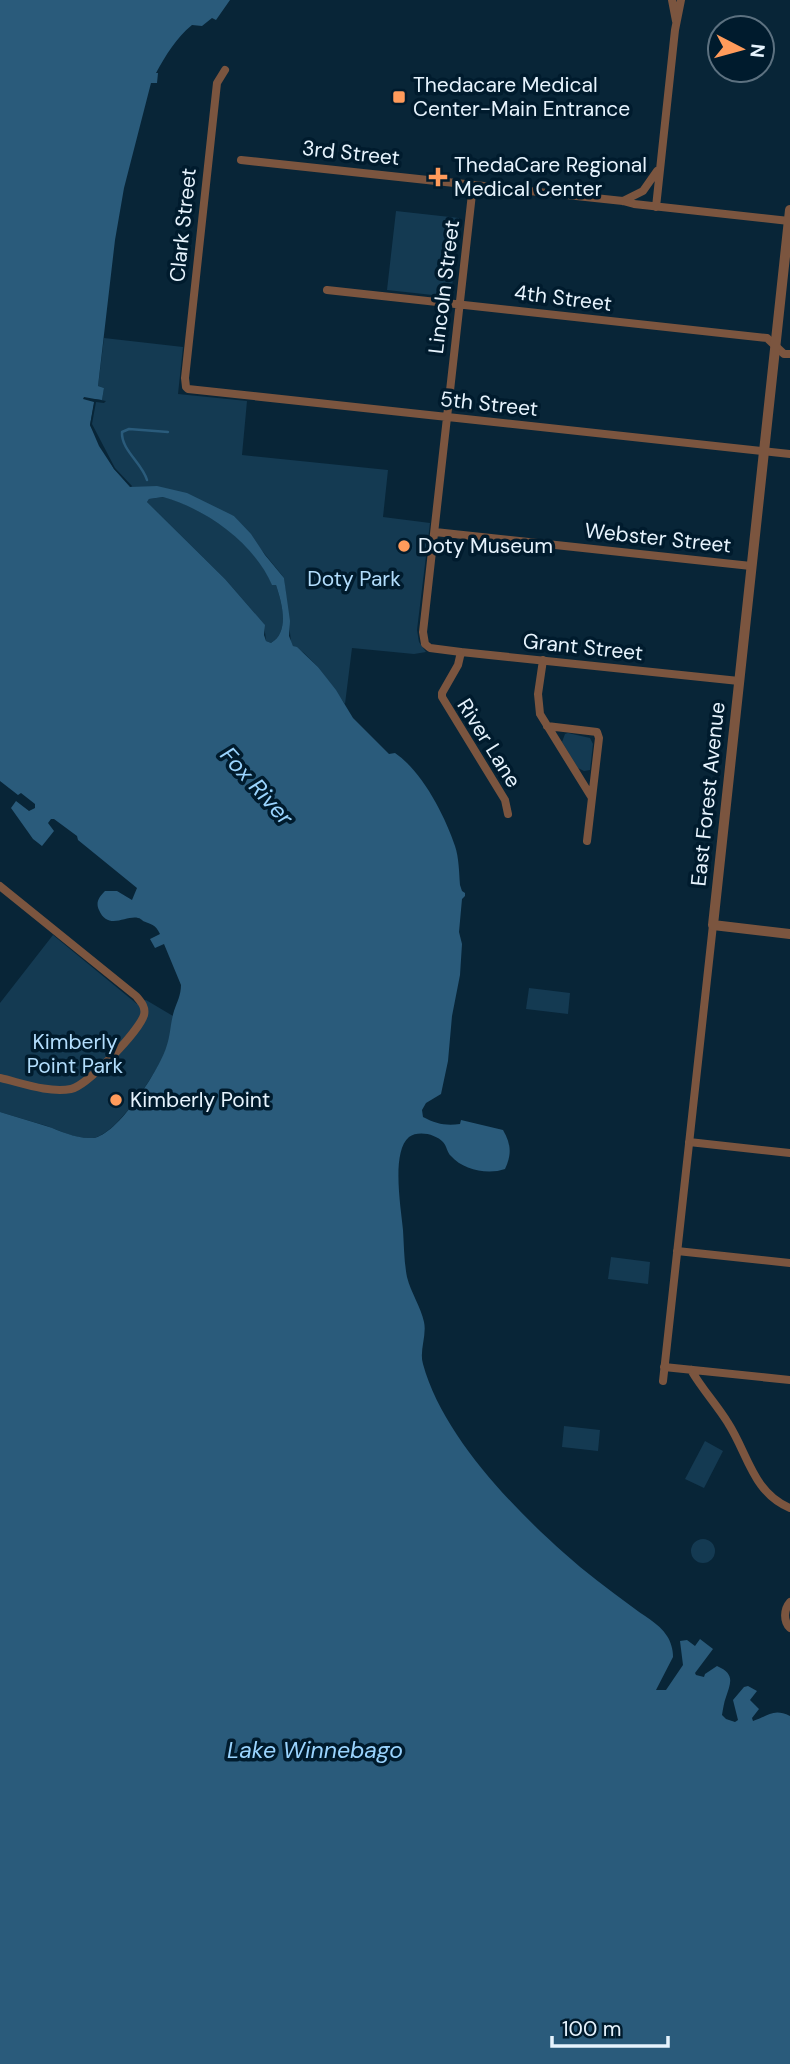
<svg xmlns="http://www.w3.org/2000/svg" width="790" height="2064" font-family="'DM Sans',sans-serif">
  <style>
    .green { fill: #143a52 }
    .water { fill: #2a5b7b; fill-rule: evenodd }
    .pier { fill: #082537 }
    .lines { fill: none; stroke-linecap: round; stroke-linejoin: round }
    .stream { stroke: #2a5b7b; stroke-width: 2.5 }
    .minor { stroke: #7b553f; stroke-width: 8 }
    .tertiary { stroke: #7b553f; stroke-width: 10 }
    .poi-dot { fill: #ff9b5b; stroke: #001b2d; stroke-width: 2.5 }
    .labels { text-anchor: middle; dominant-baseline: central; stroke-width: 7; stroke-linejoin: round; paint-order: stroke }
    .poi-label { font-size: 21px; fill: #e6f3fd; stroke: #001b2d; text-anchor: start }
    .street-label { font-size: 21px; fill: #e6f3fd; stroke: #001b2d }
    .park-label { font-size: 21px; fill: #b2ddfc; stroke: #001b2d }
    .water-label { font-size: 23px; font-style: italic; fill: #9ad4fe; stroke: #001b2d }
  </style>
  <rect width="100%" height="100%" fill="#082537"/>
  <path class="green" d="M396 211 459 218 451 297 387 290Z
    M104 338 183 347 178 394 247 401 242 455 388 470 383 517 430 523 417 630 419 642 426 652 414 654 352 648 345 704 318 667 304 653 293 646 291 642 284 578 281 574 234 516 131 487 114 469 90 425 95 399 102 400 104 388 98 386Z
    M164 497C206 509 254 543 272 584L276 585C282 603 290 632 271 643L266 641 264 624 225 579 147 502 149 499Z
    M568 733 590 738 593 744 590 770 584 771 578 768 562 742 565 734Z
    M53 935 137 1004 146 1000 173 1016C172 1029 170 1041 165 1053 155 1074 117 1135 93 1138 76 1139 63 1132 47 1126 31 1121 15 1117 0 1112V1003Z
    M529 988 570 993 568 1014 526 1009Z
    M611 1257 650 1262 648 1284 608 1279Z
    M564 1426 600 1430 598 1451 562 1447Z
    M705 1441 723 1451 704 1488 685 1479Z
    M691 1551a12 12 0 1 1 24 0a12 12 0 1 1-24 0Z"/>
  <path class="water" d="M0 0H230L216 20 212 18 202 26 192 25C176 38 166 55 156 73H158L157 83H151L124 188 115 240 98 386 104 388 102 400 95 399 90 425 114 469 130 487 157 486 187 493 234 516 251 534 265 555 284 578 290 621 289 636 293 646 297 647 318 667 336 690 353 718 389 754 395 753C422 771 445 816 455 846 459 858 459 872 460 885L462 891 465 893V896L462 899 459 932 462 944 460 975 452 1016 448 1061 441 1094 426 1103 422 1110 423 1117C436 1124 446 1126 460 1124L461 1120 503 1130C511 1144 512 1154 505 1169 488 1175 463 1170 451 1156 447 1153 447 1146 443 1142 436 1134 418 1130 409 1137 391 1152 401 1208 403 1230 404 1245 404 1262 407 1277 411 1293 421 1307 424 1322 427 1335 419 1351 423 1364 442 1434 511 1506 564 1553 585 1572 608 1589 631 1606 642 1615 659 1623 667 1636 671 1642 673 1650 673 1657L656 1690H666L683 1665 680 1641 687 1640 695 1646 700 1639 713 1649 695 1673 696 1675 704 1677 705 1674 717 1666C735 1674 731 1682 726 1697 724 1702 723 1709 722 1715L726 1719 735 1722 738 1720 733 1700 744 1687 748 1686 757 1691 750 1700 759 1709 752 1718 753 1721C769 1716 773 1708 790 1716V2064H0V1112C15 1117 31 1121 46 1126 62 1131 75 1139 93 1138 117 1136 159 1070 166 1048 171 1034 170 1024 174 1011 177 1002 181 995 181 985L164 944 155 948 150 939 160 934C155 924 152 925 143 921 142 920 140 918 138 918 126 915 108 931 99 910 95 902 100 896 105 891H117L132 900 137 888 78 840 77 836 54 819H51L48 823 54 831 42 846 33 839 11 808 16 801 29 811 35 808V804L21 793 18 795 0 781ZM163 497C206 509 254 543 272 585H276C282 603 290 632 271 643L266 641 264 635 265 625 225 579 147 502 149 499Z"/>
  <path class="pier" d="M84 397 106 401 104 403 96 402 92 424 115 468 132 486 131 487 114 469 99 446 90 425 94 402 83 399Z"/>
  <g class="lines">
    <path class="stream" d="M147 480C142 463 121 450 122 432L129 429 168 432"/>
    <path class="minor" d="M672 0 676 21
      M225 70 217 83 185 378 186 387 188 389 790 454
      M241 160 623 201 634 204 789 221
      M473 185 423 632 425 644 430 648 461 652 739 681
      M623 201 643 191 657 171
      M656 207 675 30 681 0
      M327 290 767 338 784 354H790
      M435 532 751 566
      M461 652 458 665 442 693V697L505 800 508 814
      M543 660 538 694 540 714 592 798 587 841
      M547 726 597 732 599 738 592 798
      M0 886 136 996C141 1002 146 1007 144 1015 139 1031 87 1086 71 1089 48 1093 22 1083 0 1078
      M689 1142 790 1153
      M677 1251 790 1263
      M664 1367 790 1380
      M691 1370C702 1389 717 1405 728 1423 748 1454 753 1493 790 1508
      M663 1381 713 925
      M790 1602C784 1609 783 1621 790 1628"/>
    <path class="tertiary" d="M790 210 713 925 790 934"/>
  </g>
  <g class="poi-dot">
    <rect x="392" y="90" width="14" height="14" rx="3.5"/>
    <path d="M434.5 166.5h7v7h7v7h-7v7h-7v-7h-7v-7h7z"/>
    <circle cx="404" cy="546" r="7"/>
    <circle cx="116" cy="1100" r="7"/>
  </g>
  <g class="labels">
    <g class="poi-label">
      <text x="413" y="85">Thedacare Medical<tspan x="413" dy="24">Center-Main Entrance</tspan></text>
      <text x="454" y="165">ThedaCare Regional<tspan x="454" dy="24">Medical Center</tspan></text>
      <text x="418" y="546">Doty Museum</text>
      <text x="130" y="1100">Kimberly Point</text>
    </g>
    <g class="street-label">
      <text transform="translate(351 153) rotate(6)">3rd Street</text>
      <text transform="translate(183 225) rotate(-84)">Clark Street</text>
      <text transform="translate(444 287) rotate(-83)">Lincoln Street</text>
      <text transform="translate(563 298) rotate(7)">4th Street</text>
      <text transform="translate(489 404) rotate(6)">5th Street</text>
      <text transform="translate(658 538) rotate(6)">Webster Street</text>
      <text transform="translate(583 647) rotate(6)">Grant Street</text>
      <text transform="translate(489 743) rotate(58)">River Lane</text>
      <text transform="translate(708 794) rotate(-84)">East Forest Avenue</text>
    </g>
    <g class="park-label">
      <text x="354" y="579">Doty Park</text>
      <text x="75" y="1042">Kimberly<tspan x="75" dy="24">Point Park</tspan></text>
    </g>
    <g class="water-label">
      <text transform="translate(257 786) rotate(48)">Fox River</text>
      <text x="315" y="1750">Lake Winnebago</text>
    </g>
  </g>
  <g transform="translate(741 49) rotate(96)"><circle r="33" fill="#001b2d" stroke="#5c7180" stroke-width="2"/>
  <path d="M0-5L12 26L0 18L-12 26Z" fill="#ff9b5b"/>
  <text y="-10" font-size="19" font-weight="bold" text-anchor="middle" fill="#e6f3fd">N</text>
  </g>
  <path d="M552 2036v10h116v-10" fill="none" stroke="#e6f3fd" stroke-width="3.5"/>
  <text x="562" y="2036" font-size="21" fill="#e6f3fd" stroke="#001b2d" stroke-width="5" paint-order="stroke">100 m</text>
</svg>
